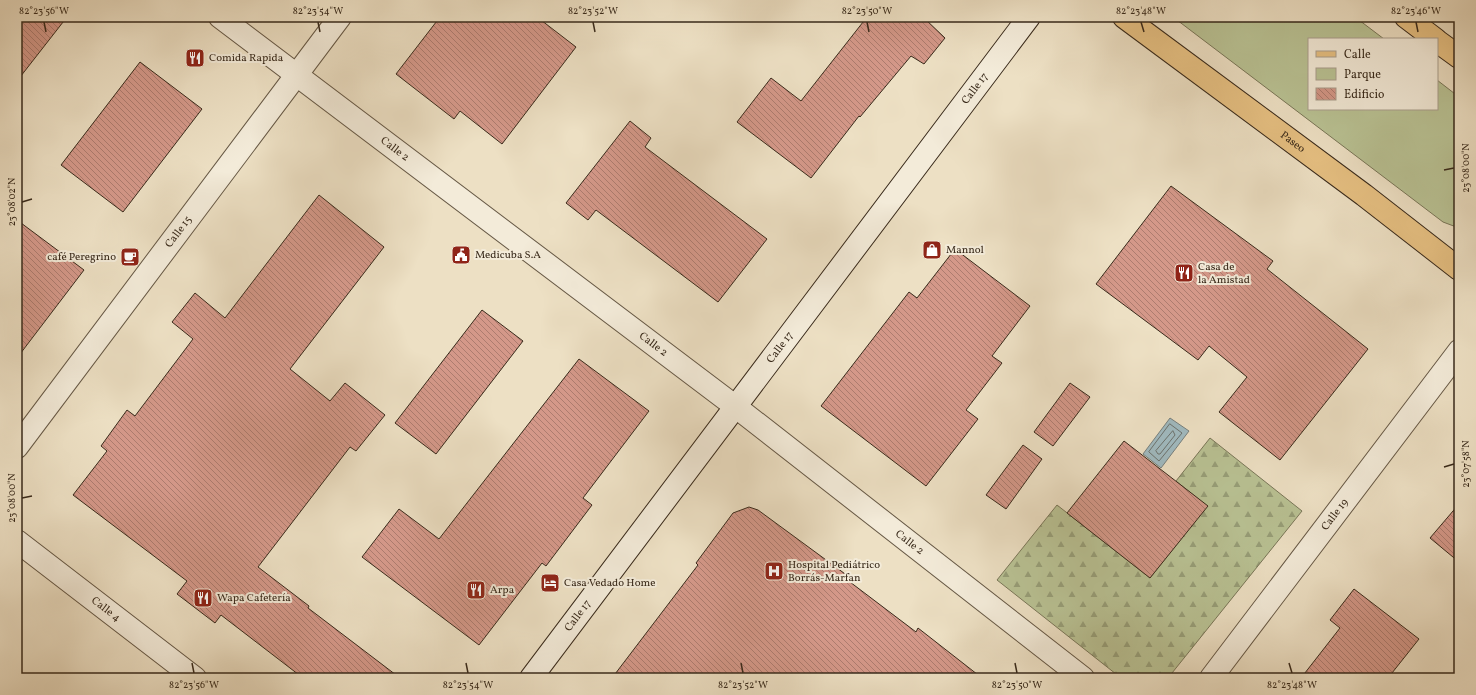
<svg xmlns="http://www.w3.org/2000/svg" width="1476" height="695" font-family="Vollkorn,serif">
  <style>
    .green { fill: #b9c294; stroke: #797658 }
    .forest { fill: url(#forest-firs); stroke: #797658 }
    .water { fill: #a0bac0; stroke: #77807e }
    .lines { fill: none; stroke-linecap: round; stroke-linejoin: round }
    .shore { stroke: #6c726e; stroke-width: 1 }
    .building { fill: url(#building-back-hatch); stroke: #392a1b }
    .street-casing { stroke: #665845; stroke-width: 24 }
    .secondary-casing { stroke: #392a1b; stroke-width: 24 }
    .primary-casing { stroke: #392a1b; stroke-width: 24 }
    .street { stroke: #f3ebd9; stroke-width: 22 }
    .secondary { stroke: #f3ebd9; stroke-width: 22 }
    .primary { stroke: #e6c082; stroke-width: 22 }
    .ticks { fill: none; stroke: #392a1b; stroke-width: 1.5 }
    .labels { text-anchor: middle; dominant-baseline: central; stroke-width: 4; stroke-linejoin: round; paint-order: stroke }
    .poi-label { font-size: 11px; fill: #392a1b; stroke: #f3ebd9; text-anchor: start }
    .street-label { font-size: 11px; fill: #392a1b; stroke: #f3ebd9 }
    .neatline { fill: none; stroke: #392a1b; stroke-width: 1.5 }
    .ticks-label { font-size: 10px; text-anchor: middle; fill: #392a1b }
  </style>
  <defs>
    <pattern id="forest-firs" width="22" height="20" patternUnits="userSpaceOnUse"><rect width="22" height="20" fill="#b9c294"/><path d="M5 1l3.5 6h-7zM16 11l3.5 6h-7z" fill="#979e78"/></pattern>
    <pattern id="building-back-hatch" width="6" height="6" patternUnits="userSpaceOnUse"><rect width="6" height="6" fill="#d49889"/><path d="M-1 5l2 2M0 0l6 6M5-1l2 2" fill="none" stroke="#ad7c6f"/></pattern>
  </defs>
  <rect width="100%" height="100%" fill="#ede0c4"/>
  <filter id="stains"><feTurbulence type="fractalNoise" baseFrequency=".005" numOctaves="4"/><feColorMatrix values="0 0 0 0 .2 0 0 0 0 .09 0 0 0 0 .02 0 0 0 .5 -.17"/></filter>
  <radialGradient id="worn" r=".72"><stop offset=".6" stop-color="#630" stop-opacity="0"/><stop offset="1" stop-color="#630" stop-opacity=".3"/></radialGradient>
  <path class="green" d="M1173 17H1355L1384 39H1309V109H1437V80L1459 97V228L1443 222Z"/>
  <path class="forest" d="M1210 438 1302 511 1168 678H1121L997 580 1057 505 1150 578 1207 506 1176 481Z"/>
  <path class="water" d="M1170 418 1189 431 1161 468 1143 454Z"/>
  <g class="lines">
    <path class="shore" d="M1170 424 1182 433 1159 461 1149 452Z
      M1173 431 1175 435 1160 454H1158L1156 451Z"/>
  </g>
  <path class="building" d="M17 17H67L17 81Z
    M440 17H537L576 47 502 144 460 111 454 119 396 74Z
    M867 17H923L945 38 924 64 911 56 860 117 859 116 811 178 737 122 771 78 801 101Z
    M140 62 202 109 123 212 61 165Z
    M630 121 651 138 645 147 767 239 718 302 596 210 588 220 566 203Z
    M1171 186 1273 261 1267 269 1368 349 1280 460 1219 412 1247 377 1209 346 1198 360 1096 284Z
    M319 195 384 247 290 369 330 401 345 383 385 415 356 451 350 447 258 567 309 606 308 608 400 678H303L221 615 215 623 177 594 187 581 73 495 107 451 101 446 127 410 135 416 193 339 172 322 195 293 225 318Z
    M17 220 84 270 17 358Z
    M955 249 1030 306 992 356 1002 363 966 410 978 419 926 486 821 406 909 292 917 298Z
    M482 310 523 341 436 454 395 423Z
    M579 359 649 411 583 498 592 505 546 566 542 563 479 645 362 557 399 509 439 539Z
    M1070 383 1090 397 1053 446 1034 432Z
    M1124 441 1208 506 1150 578 1067 513Z
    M1023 445 1042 459 1006 509 986 495Z
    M1459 504V562L1430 538Z
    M749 507 758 510 852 579 850 582 916 632 918 628 982 678H612L698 565 696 563 733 513Z
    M1354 589 1419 639 1388 678H1301L1340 628 1330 620Z"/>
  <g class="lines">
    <g class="street-casing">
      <g id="street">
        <path id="s1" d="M220 17 736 407 1083 678"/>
        <path id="s2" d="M17 447 340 17"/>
        <path id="s3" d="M17 541 195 678"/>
        <path id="s4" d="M1211 678 1459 351"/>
      </g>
    </g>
    <g class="secondary-casing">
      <g id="secondary">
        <path id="s5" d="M531 678 1029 17"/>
      </g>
    </g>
    <g class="primary-casing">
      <g id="primary">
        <path id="s6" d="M1124 17 1364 195 1459 269"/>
        <path d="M1406 17 1435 39"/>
        <path d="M1437 41 1459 57"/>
      </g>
    </g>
    <use href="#street" class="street"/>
    <use href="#secondary" class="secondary"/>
    <use href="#primary" class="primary"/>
  </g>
  <path class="ticks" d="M44 22 46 32M318 22 320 32M593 22 595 32M867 22 869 32M1141 22 1144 32M1416 22 1418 32M1444 170 1454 168M22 202 32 199M1444 467 1454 464M22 498 32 496M192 663 194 673M466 663 468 673M741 663 743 673M1015 663 1017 673M1289 663 1292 673"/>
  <defs>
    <g id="restaurant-square" transform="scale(1)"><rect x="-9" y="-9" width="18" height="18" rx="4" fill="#8f2418" stroke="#f3ebd9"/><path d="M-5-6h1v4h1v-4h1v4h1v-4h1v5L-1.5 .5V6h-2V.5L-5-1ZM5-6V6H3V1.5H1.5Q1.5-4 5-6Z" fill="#fff"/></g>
    <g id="shop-square" transform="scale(1)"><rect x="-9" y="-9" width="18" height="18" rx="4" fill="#8f2418" stroke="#f3ebd9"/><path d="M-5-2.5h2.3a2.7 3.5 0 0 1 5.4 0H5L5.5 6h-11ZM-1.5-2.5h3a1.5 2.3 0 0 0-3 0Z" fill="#fff"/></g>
    <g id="civic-square" transform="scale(1)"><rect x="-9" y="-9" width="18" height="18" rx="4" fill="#8f2418" stroke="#f3ebd9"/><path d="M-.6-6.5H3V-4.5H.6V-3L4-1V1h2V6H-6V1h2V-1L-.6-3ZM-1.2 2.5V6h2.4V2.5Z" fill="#fff"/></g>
    <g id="cafe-square" transform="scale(1)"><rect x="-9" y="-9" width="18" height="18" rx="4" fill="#8f2418" stroke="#f3ebd9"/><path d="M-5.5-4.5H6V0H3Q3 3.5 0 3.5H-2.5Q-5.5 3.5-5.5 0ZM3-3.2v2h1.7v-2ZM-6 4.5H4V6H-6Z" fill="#fff"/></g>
    <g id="hospital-square" transform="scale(1)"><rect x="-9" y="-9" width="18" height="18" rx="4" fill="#8f2418" stroke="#f3ebd9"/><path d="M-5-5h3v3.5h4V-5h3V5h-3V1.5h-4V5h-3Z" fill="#fff"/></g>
    <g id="hotel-square" transform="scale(1)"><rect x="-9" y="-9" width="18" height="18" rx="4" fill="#8f2418" stroke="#f3ebd9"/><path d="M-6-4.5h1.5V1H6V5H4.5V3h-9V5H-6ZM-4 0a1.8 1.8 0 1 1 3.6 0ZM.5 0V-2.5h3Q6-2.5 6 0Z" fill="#fff"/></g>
  </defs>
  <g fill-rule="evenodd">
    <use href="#restaurant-square" x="195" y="58"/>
    <use href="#shop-square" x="932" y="250"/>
    <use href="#civic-square" x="461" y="255"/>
    <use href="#cafe-square" x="130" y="257"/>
    <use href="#restaurant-square" x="1184" y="273"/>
    <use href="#hospital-square" x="774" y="571"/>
    <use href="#hotel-square" x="550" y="583"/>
    <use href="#restaurant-square" x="476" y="590"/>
    <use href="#restaurant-square" x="203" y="598"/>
  </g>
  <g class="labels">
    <g class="poi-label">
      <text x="209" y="58">Comida Rapida</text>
      <text x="946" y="250">Mannol</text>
      <text x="475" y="255">Medicuba S.A</text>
      <text x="116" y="257" text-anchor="end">café Peregrino</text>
      <text x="1198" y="267">Casa de<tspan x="1198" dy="13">la Amistad</tspan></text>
      <text x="788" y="565">Hospital Pediátrico<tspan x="788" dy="13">Borrás-Marfan</tspan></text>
      <text x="564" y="583">Casa Vedado Home</text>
      <text x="490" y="590">Arpa</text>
      <text x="217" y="598">Wapa Cafetería</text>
    </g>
    <g class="street-label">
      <text stroke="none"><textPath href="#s5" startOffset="738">Calle 17</textPath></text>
      <text stroke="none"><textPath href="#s6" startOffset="210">Paseo</textPath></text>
      <text stroke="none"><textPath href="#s1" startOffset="219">Calle 2</textPath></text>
      <text stroke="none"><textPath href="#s2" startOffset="269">Calle 15</textPath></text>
      <text stroke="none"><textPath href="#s1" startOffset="543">Calle 2</textPath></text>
      <text stroke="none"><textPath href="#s5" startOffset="414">Calle 17</textPath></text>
      <text stroke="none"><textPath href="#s4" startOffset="205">Calle 19</textPath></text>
      <text stroke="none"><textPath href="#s1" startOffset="867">Calle 2</textPath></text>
      <text stroke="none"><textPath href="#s3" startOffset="112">Calle 4</textPath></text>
      <text stroke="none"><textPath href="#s5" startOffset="78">Calle 17</textPath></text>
    </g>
  </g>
  <rect width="1476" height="695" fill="none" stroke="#ede0c4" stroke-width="44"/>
  <rect x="1308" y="38" width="130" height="72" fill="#f3ebd9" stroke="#a99e8d"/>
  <rect x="1316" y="51" width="20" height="6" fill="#e6c082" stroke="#a99e8d"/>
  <text x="1344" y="58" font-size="12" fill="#392a1b">Calle</text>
  <rect x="1316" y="68" width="20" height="12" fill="#b9c294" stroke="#a99e8d"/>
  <text x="1344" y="78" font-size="12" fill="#392a1b">Parque</text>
  <rect x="1316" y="88" width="20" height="12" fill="url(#building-back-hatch)" stroke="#a99e8d"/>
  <text x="1344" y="98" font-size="12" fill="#392a1b">Edificio</text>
  <rect x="22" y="22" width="1432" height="651" class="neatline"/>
  <g class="ticks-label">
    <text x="44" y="14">82°23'56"W</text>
    <text x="318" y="14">82°23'54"W</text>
    <text x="593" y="14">82°23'52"W</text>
    <text x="867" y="14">82°23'50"W</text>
    <text x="1141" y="14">82°23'48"W</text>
    <text x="1416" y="14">82°23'46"W</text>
    <text transform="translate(1465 168) rotate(-90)" y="4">23°08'00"N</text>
    <text transform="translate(11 202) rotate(-90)" y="4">23°08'02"N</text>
    <text transform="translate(1465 464) rotate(-90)" y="4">23°07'58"N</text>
    <text transform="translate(11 498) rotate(-90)" y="4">23°08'00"N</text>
    <text x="194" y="688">82°23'56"W</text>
    <text x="468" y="688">82°23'54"W</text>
    <text x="743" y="688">82°23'52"W</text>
    <text x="1017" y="688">82°23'50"W</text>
    <text x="1292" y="688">82°23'48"W</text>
  </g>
  <rect width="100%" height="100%" filter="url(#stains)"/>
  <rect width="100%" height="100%" fill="url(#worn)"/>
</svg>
